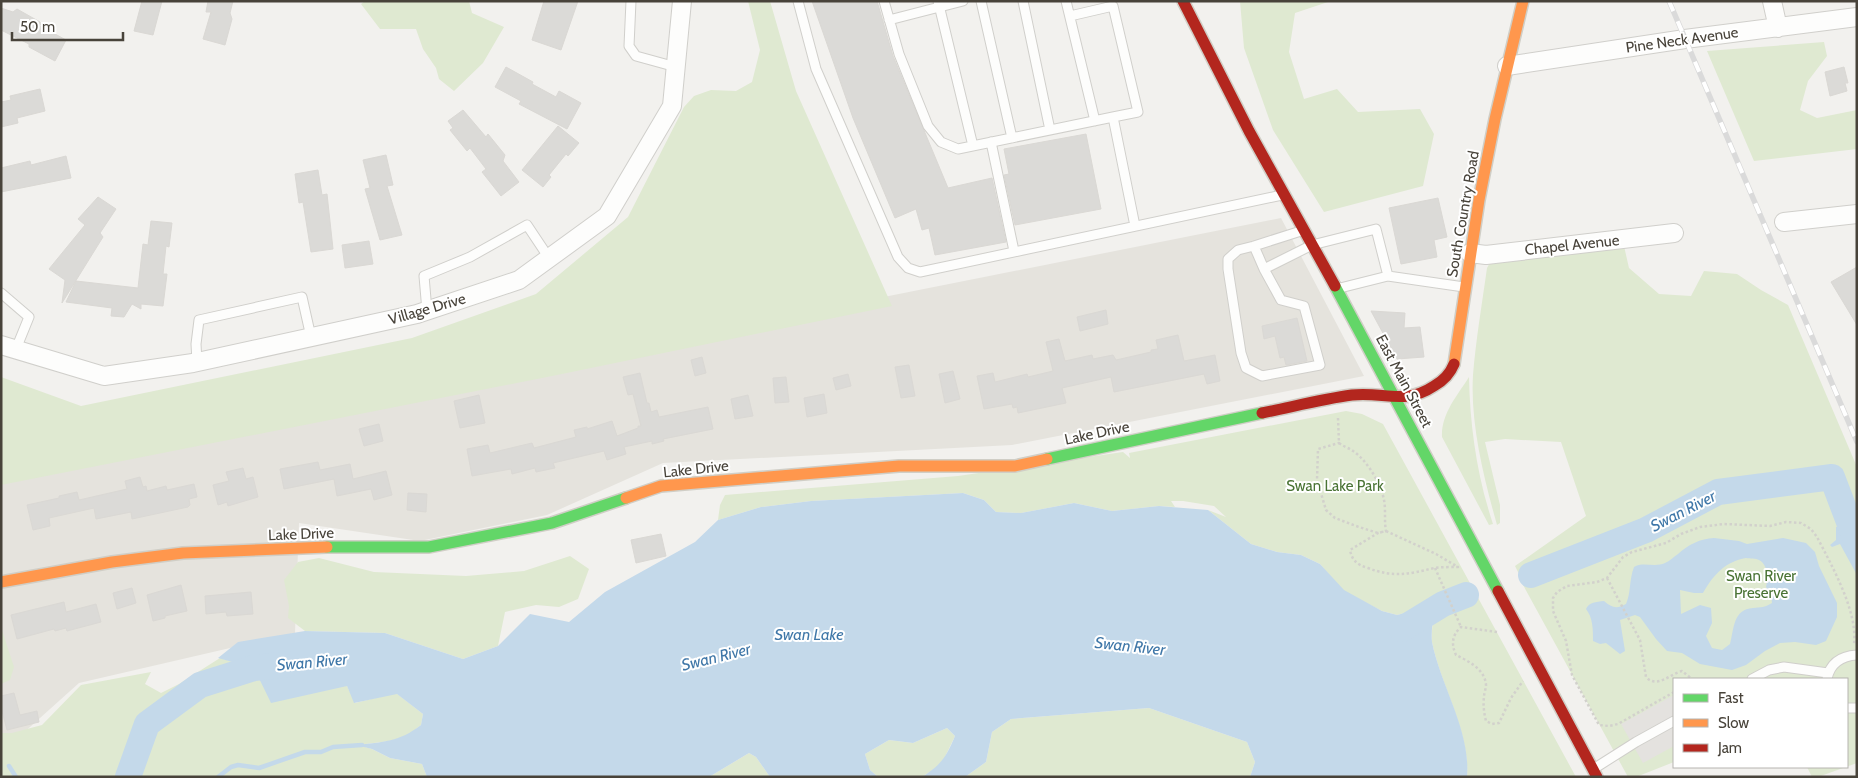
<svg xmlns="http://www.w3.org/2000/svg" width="1858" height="778" font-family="Cabin,sans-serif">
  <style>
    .residential { fill: #e5e3dd }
    .green { fill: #dfe9d1 }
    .parking { fill: #e4e2df }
    .water { fill: #c4d9ea; fill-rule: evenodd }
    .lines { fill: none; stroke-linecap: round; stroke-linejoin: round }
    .stream { stroke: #c4d9ea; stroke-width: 4.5 }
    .river { stroke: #c4d9ea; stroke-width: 26 }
    .building { fill: #dbdad7; stroke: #dad8d4 }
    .lane-casing { stroke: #d0cfcb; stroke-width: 11 }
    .street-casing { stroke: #d0cfcb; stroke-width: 20 }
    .fast-casing { stroke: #d0cec6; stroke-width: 14 }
    .slow-casing { stroke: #d0cec6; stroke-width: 14 }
    .jam-casing { stroke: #d0cec6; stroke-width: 14 }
    .path { stroke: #d2d1cc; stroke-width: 2.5; stroke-dasharray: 2.5 2.5; stroke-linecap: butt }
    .lane { stroke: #fdfdfc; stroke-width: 9 }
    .street { stroke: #fdfdfc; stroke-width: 18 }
    .fast { stroke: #63d668; stroke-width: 11 }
    .slow { stroke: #ff974d; stroke-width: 11 }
    .jam { stroke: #b3261e; stroke-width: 11 }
    .rail-casing { stroke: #dadada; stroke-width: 5.5 }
    .rail { stroke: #fff; stroke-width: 4; stroke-dasharray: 11; stroke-linecap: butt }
    .labels { text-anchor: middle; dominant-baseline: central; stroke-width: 4; stroke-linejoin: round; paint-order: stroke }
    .street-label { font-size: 15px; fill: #48433a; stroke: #fff }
    .park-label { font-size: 15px; fill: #497334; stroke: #fff }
    .water-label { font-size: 16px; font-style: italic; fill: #3f77a8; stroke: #fff }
  </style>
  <rect width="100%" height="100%" fill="#f2f1ee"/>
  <path class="residential" d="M1281 218 1364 376 1012 445 663 463 547 515 420 541 299 523 295 633 79 683 1 753V474L255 422Z"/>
  <path class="green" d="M365 1H469L472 13 504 27 483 63 454 91 439 79 436 68 423 49 416 29H380L361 4Z
    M748 1H770L796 91 892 306 557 375 1 485V377L81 406 412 338 536 294 628 217 684 107 694 96 711 90 736 91 752 82 760 50Z
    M1240 1H1331L1295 13 1289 52 1304 99 1337 89 1358 112 1420 109 1434 134 1423 186 1324 212 1273 130 1244 48Z
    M1824 42 1827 56 1808 81 1800 110 1817 118 1857 110V149L1754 161 1707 51Z
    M1624 246 1629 268 1659 294 1691 296 1704 271 1737 274 1761 290 1788 305 1857 467V763L1818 777H1812L1807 767H1847V679H1674V762L1636 777H1628L1522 583 1523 582 1515 566 1586 516 1561 442 1505 439 1485 442 1500 505V523L1497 525C1484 479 1470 423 1473 375 1476 339 1482 304 1487 268L1492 259Z
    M1469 377C1470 427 1477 476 1493 524L1489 525 1442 437C1441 414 1457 396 1469 377Z
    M1346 411 1362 414 1383 424 1576 777H1467C1470 731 1441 687 1432 642 1431 634 1433 624 1433 615L1438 617V614L1427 604 1424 608 1397 615 1382 611 1343 591 1320 564 1301 555 1277 552 1251 544 1208 510 1226 517 1214 506 1183 501H1171L1175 507 1159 506 1112 511 1074 503 1021 513 996 512 984 500 963 493 811 501 761 507 718 520 720 505 725 495 958 476 1123 452 1130 458 1129 453Z
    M570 556 589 569 578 599 559 607 536 605 505 612 498 646 463 659 385 633 305 631 288 618 289 606 284 580 298 562 319 558 374 572 466 576 524 571Z
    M1 627 14 667 10 680 1 684Z
    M220 658 254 668 347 686 355 703 396 693 423 714 421 725 407 736 390 741 358 745 372 749 390 758 422 764 427 777H1V733H12L42 725 81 685 151 672 145 684 161 693 179 684Z
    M1149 708 1247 742 1255 762 1250 777H965L986 762 992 732 1011 719Z
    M947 728 955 736 944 759 937 767 922 777H878L870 770 865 754 889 740 913 743Z
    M749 753 756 757 770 777H709Z"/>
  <path class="parking" d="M1674 695V746L1643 763 1621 724Z"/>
  <path class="water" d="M963 493 984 500 996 512 1021 513 1074 503 1112 511 1159 506 1208 510 1251 544 1277 552 1301 555 1320 564 1344 590 1382 611 1397 615 1424 608 1433 611C1433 621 1431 633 1432 642 1441 687 1471 731 1467 777H1250L1255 762 1247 742 1149 708 1011 719 992 732 986 762 965 777H922C942 764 946 757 955 736L947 728 913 743 889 740 865 754 870 770 878 777H770L756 757 749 753 709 777H427L422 764 390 758 372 749 356 745C383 742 399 742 421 725L423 714 397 694 354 703 347 686 271 703 254 668 218 658 238 642 305 631 385 633 463 659 498 646 530 614 569 622 605 592 695 542 718 520 761 507 811 501Z
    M1841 525 1857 534V575L1840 544 1832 547 1830 545 1836 540V527Z
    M1714 538 1739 541 1747 544 1783 538 1806 543 1815 552 1819 566 1837 603V617L1826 641 1816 645 1795 642 1780 643 1765 651 1746 665 1732 670 1700 664 1682 653 1667 651 1656 639 1640 617 1635 615 1620 620 1625 651 1620 654 1606 643 1600 644 1593 641C1593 629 1593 618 1586 609 1589 602 1596 602 1604 601 1612 608 1617 609 1626 604 1631 593 1629 580 1634 567 1643 561 1654 568 1665 563 1670 561 1673 557 1678 554 1689 544 1700 539 1714 538ZM1746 558C1750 559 1756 558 1759 560 1768 564 1768 579 1766 587L1771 594 1772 603C1764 608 1761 607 1753 608 1733 609 1734 629 1730 644L1722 650 1712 648 1706 636 1712 623 1711 608 1700 605 1681 614 1680 590 1694 593H1703C1714 574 1725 562 1746 558Z"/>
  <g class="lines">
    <path class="stream" d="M9 766 16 777
      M218 777 231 767 238 765 259 768 305 752H321L333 747 362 745"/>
    <path class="river" d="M1531 575 1646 530 1718 492 1832 477 1857 543
      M1402 629 1443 604 1466 595
      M128 777 147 724 200 685 254 668 290 664"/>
  </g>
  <path class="building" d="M142 1H162L153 35 134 31Z
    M208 1H233L230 13 232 19 225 45 203 39 211 12H206Z
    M544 1H578L561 50 532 40Z
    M812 1H877L893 56 948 188 992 178 1006 242 935 255 929 228 922 230 916 209 895 218 853 118Z
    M1 8 13 12 17 9 40 22 44 28 66 40 55 61 29 47V44L1 30Z
    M506 67 533 82 532 84 556 97 559 91 581 103 567 129 519 104 521 101 495 87Z
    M1844 67 1848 83H1845L1847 91 1830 96 1825 72Z
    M40 89 45 111 17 118 18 123 1 127V102L11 100 10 96Z
    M463 110 486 137 488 134 505 155 503 161 519 182 501 196 482 172 486 169 470 148 467 151 450 130 453 128 448 121Z
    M558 126 579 143 568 156 566 154 549 175 551 177 543 187 522 170Z
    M1086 134 1101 209 1015 225 1004 175 1009 174 1004 149Z
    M386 155 393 185 387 186 402 235 380 240 365 189 370 188 363 160Z
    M66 156 71 178 1 192V168L30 161 31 165Z
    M318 170 322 195 327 194 333 249 311 252 303 202 299 203 295 174Z
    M98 197 116 209 100 233 103 237 62 303 65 280 49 269 85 225 78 219Z
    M1438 198 1447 237 1434 240 1437 257 1401 264 1389 208Z
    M151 221 172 223 169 247 166 246 163 274H167L163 306 141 304V309L132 304 124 317 111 316 112 308 66 302 76 281 138 288 143 244 148 245Z
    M369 241 373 264 345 268 342 245Z
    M1857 267V325L1831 282Z
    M1106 310 1108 324 1080 331 1077 317Z
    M1371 311 1405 313 1404 328 1420 327 1424 357 1397 359Z
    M1297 318 1307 361 1286 365 1284 357 1280 358 1275 336 1264 339 1262 326Z
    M1178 335 1184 361 1215 355 1220 381 1207 384 1204 374 1114 392 1111 377 1062 388 1066 403 1018 413 1017 407 1013 408 1012 404 984 409 977 376 993 373 995 382 1027 374 1028 377 1053 371 1046 342 1059 339 1065 361 1092 355 1093 359 1113 355 1116 360 1151 352V350L1158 349 1156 340Z
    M702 357 706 373 695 376 691 360Z
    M909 365 915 396 901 398 895 367Z
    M953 371 960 399 945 403 939 374Z
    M640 373 647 403H649L651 412 657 410 659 417 708 407 713 429 663 439 664 441 652 444V441L624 447 626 454 607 460 604 451 553 463 555 468 536 472 535 468 512 474 511 469 472 476 467 449 488 445 490 453 532 443 534 448 576 437 574 430 587 427V429L612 421 617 436 638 428V426H641L633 394 628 395 623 377Z
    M848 374 851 386 836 390 833 378Z
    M786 377 789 402 775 403 773 378Z
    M824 394 827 413 807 417 804 398Z
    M479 395 485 423 460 428 454 401Z
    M748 395 753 416 735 419 731 399Z
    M379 424 383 441 364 446 359 429Z
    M318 462 320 470 350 464 353 479 386 471 392 495 374 500 371 489 337 496 334 479 284 489 280 469Z
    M243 468 246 479 253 477 258 497 228 506 227 502 218 505 213 485 229 481 226 472Z
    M140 477 143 487 146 486 147 491 166 486 167 490 194 484 197 497 189 499 190 505 188 507 132 519 131 512 96 519 94 508 49 518 50 526 33 530 27 505 59 498V496L77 492 79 500 127 489 125 481Z
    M408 493 427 494 426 512 407 510Z
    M661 534 666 556 636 563 631 540Z
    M181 585 187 611 165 616V618L153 621 147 595Z
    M132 588 136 603 117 609 113 593Z
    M251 592 253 614 227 616 226 612 206 614 205 596Z
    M64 602 66 612 96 604 101 622 67 631 66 628 55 631 54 629 17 639 11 615Z
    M14 693 20 715 37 711 39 722 7 730 1 707V696Z"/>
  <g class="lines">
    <g class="lane-casing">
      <path id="lane" d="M631 1 629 46 636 56 676 67
        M798 1 816 69 898 257 908 268 920 272 1282 195
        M884 1 899 54 928 126 941 142 958 149 1113 117 1135 226
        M938 1 973 146
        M981 1 1012 138
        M1023 1 1050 130
        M1066 1 1095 121
        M1070 16 1113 6 1138 112 1113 117
        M889 20 963 1
        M991 142 1014 251
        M1254 246 1264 269 1281 300 1304 306 1320 365 1262 376 1246 368 1241 353 1228 269V259L1238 250 1254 246 1301 231
        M1264 269 1312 245 1376 229 1388 276 1340 288
        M1388 276 1464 287
        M1 293 29 317 16 349
        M427 311 424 276 470 257 527 225 549 258
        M197 362 196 344 199 320 302 297 311 337
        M1752 679 1769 670 1784 667 1828 673
        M1827 679C1830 663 1841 656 1857 655
        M1847 708H1857
        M1595 768 1636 742 1674 721"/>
    </g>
    <g class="street-casing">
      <path id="street" d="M1772 1 1778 28
        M1507 66 1685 39 1857 17
        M1784 222 1857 214
        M1470 253 1486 255 1674 233
        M1 345 104 376 193 363 417 314 519 280 607 216 672 106 682 1"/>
    </g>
    <g class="fast-casing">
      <path id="fast" d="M1335 286 1498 591
        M1047 459 1262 413
        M327 547H429L552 523 626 498"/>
    </g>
    <g class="slow-casing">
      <path id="slow" d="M1454 364 1479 200 1495 119 1523 1
        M626 498 661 486 899 466H1015L1047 459
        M1 582 112 562 183 553 327 547"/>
    </g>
    <g class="jam-casing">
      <path id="jam" d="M1183 1 1249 131 1335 286
        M1262 413C1292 407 1322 399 1352 395 1383 391 1404 406 1434 386 1443 381 1450 374 1454 364
        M1498 591 1597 777"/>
    </g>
    <path class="path" d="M1338 418 1339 443
      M1339 443C1344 447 1349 448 1353 451 1367 460 1381 484 1384 500 1386 510 1384 521 1386 531L1378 533 1356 526 1335 518 1326 510 1317 480 1318 449Z
      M1386 531 1436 554 1458 567C1451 567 1442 567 1434 568 1409 574 1394 578 1368 568 1358 565 1352 561 1350 550L1378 533Z
      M1435 568 1461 627
      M1607 578 1640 640 1646 677C1657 689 1670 674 1682 671L1692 679
      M1497 632 1461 627C1452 635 1451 644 1456 655 1468 661 1485 669 1486 685 1486 689 1484 693 1484 697 1483 705 1484 713 1486 721L1492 724 1499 723 1511 698 1523 681
      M1674 692 1618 724 1609 726 1599 725 1572 675 1566 641 1553 611V598L1557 592 1567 586 1597 582 1607 578 1623 557 1632 552 1666 543 1681 534 1700 527 1724 524 1770 526 1786 522 1801 523 1811 529 1817 537C1832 566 1858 612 1854 644"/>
    <use href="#lane" class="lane"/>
    <use href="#street" class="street"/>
    <use href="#fast" class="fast"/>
    <use href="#slow" class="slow"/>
    <use href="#jam" class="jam"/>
    <g class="rail-casing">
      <path id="rail" d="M1669 1 1857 442"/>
    </g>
    <use href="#rail" class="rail"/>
  </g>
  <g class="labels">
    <g class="street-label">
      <text transform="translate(1682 40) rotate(-8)">Pine Neck Avenue</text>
      <text transform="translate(1463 214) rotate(-80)">South Country Road</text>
      <text transform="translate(1572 245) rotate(-6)">Chapel Avenue</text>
      <text transform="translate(427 309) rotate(-16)">Village Drive</text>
      <text transform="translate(1404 381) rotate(62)">East Main Street</text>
      <text transform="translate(1097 433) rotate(-12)">Lake Drive</text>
      <text transform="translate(696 469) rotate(-6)">Lake Drive</text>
      <text transform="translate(301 534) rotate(-2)">Lake Drive</text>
    </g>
    <g class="park-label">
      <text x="1335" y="486">Swan Lake Park</text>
      <text x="1761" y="576">Swan River<tspan x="1761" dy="17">Preserve</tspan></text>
    </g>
    <g class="water-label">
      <text transform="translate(1683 511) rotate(-27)">Swan River</text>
      <text x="809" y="634">Swan Lake</text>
      <text transform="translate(1130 646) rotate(6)">Swan River</text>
      <text transform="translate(716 657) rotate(-14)">Swan River</text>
      <text transform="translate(312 662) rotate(-5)">Swan River</text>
    </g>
  </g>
  <rect width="1858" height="778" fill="none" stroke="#48433a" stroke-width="5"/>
  <rect x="1673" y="678" width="175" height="90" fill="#ffffff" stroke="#b6b4b0"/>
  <rect x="1683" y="694" width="25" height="8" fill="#63d668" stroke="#b6b4b0"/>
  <text x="1718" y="703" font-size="15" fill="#48433a">Fast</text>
  <rect x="1683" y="719" width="25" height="8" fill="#ff974d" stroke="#b6b4b0"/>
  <text x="1718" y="728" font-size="15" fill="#48433a">Slow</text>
  <rect x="1683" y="744" width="25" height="8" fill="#b3261e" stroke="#b6b4b0"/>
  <text x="1718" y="753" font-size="15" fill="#48433a">Jam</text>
  <path d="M12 32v8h111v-8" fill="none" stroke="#48433a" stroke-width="2.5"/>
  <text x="20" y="32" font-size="15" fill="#48433a" stroke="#ffffff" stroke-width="4" paint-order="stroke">50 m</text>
</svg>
